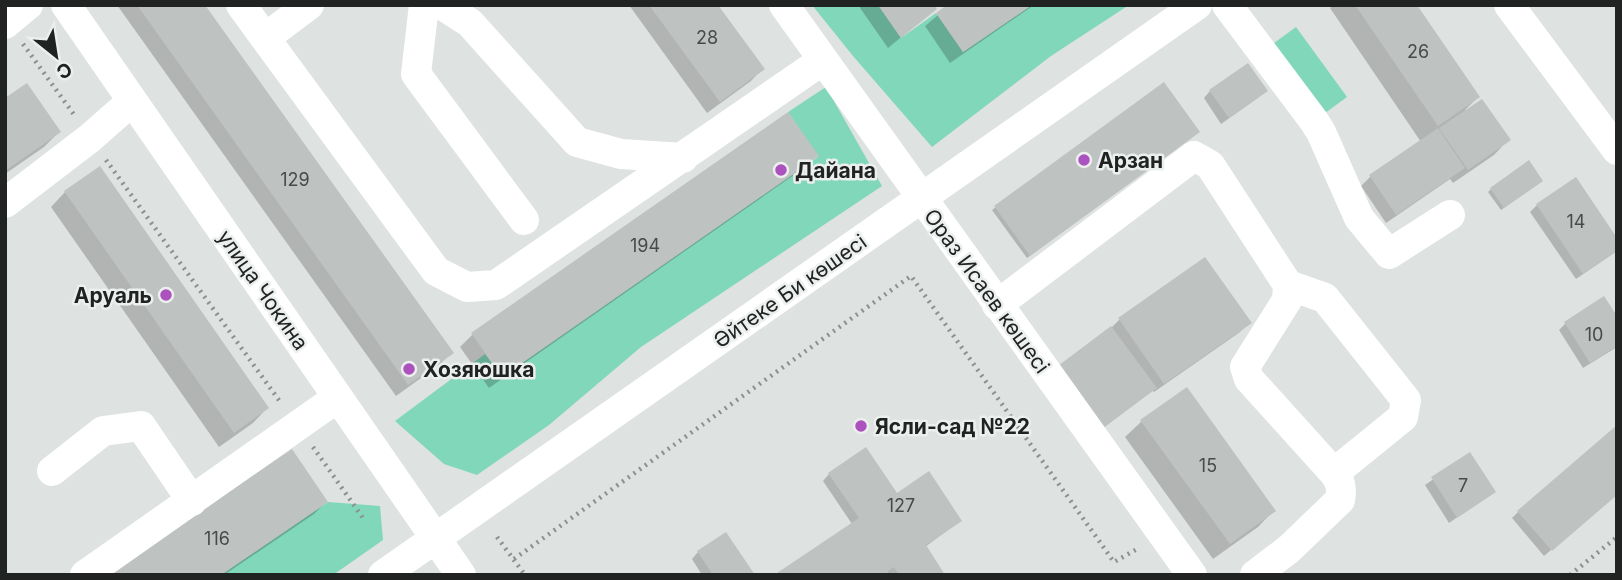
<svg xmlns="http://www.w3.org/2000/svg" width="1622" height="580" font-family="Inter,sans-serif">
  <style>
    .green { fill: #80d7b9 }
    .shadow { fill: #0003 }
    .building { fill: #bec2c1 }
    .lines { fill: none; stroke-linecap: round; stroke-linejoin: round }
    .path { stroke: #8d908f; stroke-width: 4.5; stroke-dasharray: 2 5; stroke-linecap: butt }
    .minor { stroke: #fff; stroke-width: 30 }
    .poi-dot { fill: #ab52be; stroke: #ebefed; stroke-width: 2.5 }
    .labels { text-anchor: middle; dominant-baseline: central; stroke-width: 5; stroke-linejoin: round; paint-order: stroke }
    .number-label { font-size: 18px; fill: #484b4a }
    .poi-label { font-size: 21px; font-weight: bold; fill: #212322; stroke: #ebefed; text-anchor: start }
    .street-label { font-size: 21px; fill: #212322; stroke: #ebefed }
  </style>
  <rect width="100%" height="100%" fill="#dee2e0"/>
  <path class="green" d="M812 5H878L901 38 936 13 963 52 1032 5H1129L1051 56 932 147 853 56Z
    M1296 27 1347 97 1314 121 1263 51Z
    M826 87 882 186 641 347 549 425 477 475 444 464 395 421 485 354 502 377 818 157 788 112Z
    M328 502 380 506 383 540 333 575H221Z"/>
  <path class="shadow" d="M117 5H203L451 353 439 365 396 396Z
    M629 5H716L762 69 751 81 707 113Z
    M858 5H932L922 20 888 48Z
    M950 5H1034L950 63 925 26Z
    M1333 5H1415L1478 97 1465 110 1508 140 1494 155 1453 183 1450 179 1386 223 1361 186 1370 177 1421 142 1330 8Z
    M1164 85 1195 135 1027 258 992 210Z
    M1210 91 1259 97 1221 124 1204 98Z
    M5 100 59 132 44 147 5 174Z
    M816 156 804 168 489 388 460 347 472 335Z
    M1538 184 1501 210 1488 192 1491 189Z
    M65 192 267 408 253 423 219 447 51 207Z
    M1537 205 1617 251 1576 279 1530 212Z
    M1617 319V347L1583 368 1559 330 1566 323Z
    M1119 320 1249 322 1240 332 1154 392 1152 390 1089 439 1109 330Z
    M1142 421 1274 510 1258 527 1213 559 1125 437Z
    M1470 454 1494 492 1449 523 1425 485Z
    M829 474 896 495 960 521 925 547 943 575H888L887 572 883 575H777L852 524 823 481Z
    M1617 494 1544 556 1512 518 1518 512Z
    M326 502 314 514 224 575H109Z
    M698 552 753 575H702L692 559Z"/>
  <path class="building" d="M137 5H205L454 353 408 385Z
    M649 5H718L765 69 720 102Z
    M878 5H934L937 9 901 38Z
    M947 5H1032L963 52 936 13Z
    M1355 5H1417L1480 97 1438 126Z
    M1248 63 1268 91 1229 118 1209 90Z
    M1164 82 1200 132 1030 256 994 206Z
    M27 83 61 132 5 171V98Z
    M1482 99 1511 140 1468 170 1439 128Z
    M788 112 819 156 502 377 471 333Z
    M1438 128 1465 168 1396 215 1369 175Z
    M1529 160 1543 181 1504 208 1490 188Z
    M100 166 269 408 234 433 64 191Z
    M1576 177 1617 238V251L1583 274 1536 204Z
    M1205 257 1252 323 1164 384 1118 318Z
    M1604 296 1617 316V346L1590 363 1564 322Z
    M1111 326 1157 388 1099 431 1054 369Z
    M1187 387 1276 511 1230 544 1140 420Z
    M1617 425V495L1552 551 1517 511Z
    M866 447 897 493 929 471 962 521 926 545 945 575H899L894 567 882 575H774L859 518 828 473Z
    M292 449 328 502 221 575H106Z
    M1470 452 1496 492 1457 518 1431 477Z
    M726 532 755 575H713L697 551Z"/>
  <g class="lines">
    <path class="path" d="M23 44 75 116
      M106 160 281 403
      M313 447 363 518
      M497 537 525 575
      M514 559 911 276 1114 562 1139 548
      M1570 575 1617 537"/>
    <path class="minor" d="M66 5 461 575
      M241 5 265 38
      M309 5 265 38 436 271 467 287 496 285 823 60
      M424 5 416 74 524 220
      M442 5 470 23 577 142 621 154 683 158
      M784 5 1192 575
      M1227 5 1314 121 1321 132 1359 218 1389 254 1450 215
      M1509 5 1617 150
      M5 24 28 5
      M5 203 90 138 132 101
      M1288 285 1325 298 1406 400 1403 417 1334 473
      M997 305 1194 156 1210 165 1288 285 1287 300 1245 367 1249 379 1334 473C1341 482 1342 489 1340 500L1289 549 1255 575
      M52 471 103 431 141 426 192 501
      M85 575 337 398
      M383 575 1197 5"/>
  </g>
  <g class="poi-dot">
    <circle cx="1084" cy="160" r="7"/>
    <circle cx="781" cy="170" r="7"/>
    <circle cx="166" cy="295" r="7"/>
    <circle cx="409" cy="369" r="7"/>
    <circle cx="861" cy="426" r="7"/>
  </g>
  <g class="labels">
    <g class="number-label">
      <text x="707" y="37">28</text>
      <text x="1418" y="51">26</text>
      <text x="295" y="179">129</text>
      <text x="1576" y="221">14</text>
      <text x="645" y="245">194</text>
      <text x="1594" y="334">10</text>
      <text x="1208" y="465">15</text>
      <text x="1463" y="485">7</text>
      <text x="901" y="505">127</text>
      <text x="217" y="538">116</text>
    </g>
    <g class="poi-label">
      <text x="1098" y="160">Арзан</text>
      <text x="795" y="170">Дайана</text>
      <text x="152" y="295" text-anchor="end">Аруаль</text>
      <text x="423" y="369">Хозяюшка</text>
      <text x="875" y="426">Ясли-сад №22</text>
    </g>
    <g class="street-label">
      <text transform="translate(263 290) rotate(55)">улица Чокина</text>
      <text transform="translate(790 291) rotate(-35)">Әйтеке Би көшесі</text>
      <text transform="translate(987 291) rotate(54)">Ораз Исаев көшесі</text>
    </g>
  </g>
  <rect width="1622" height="580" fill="none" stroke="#212322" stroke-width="14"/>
  <g transform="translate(56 56) rotate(150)" stroke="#ebefed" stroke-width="5" paint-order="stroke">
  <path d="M0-5L12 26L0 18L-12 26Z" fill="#212322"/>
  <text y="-10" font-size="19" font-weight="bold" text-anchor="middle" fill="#212322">С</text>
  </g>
</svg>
